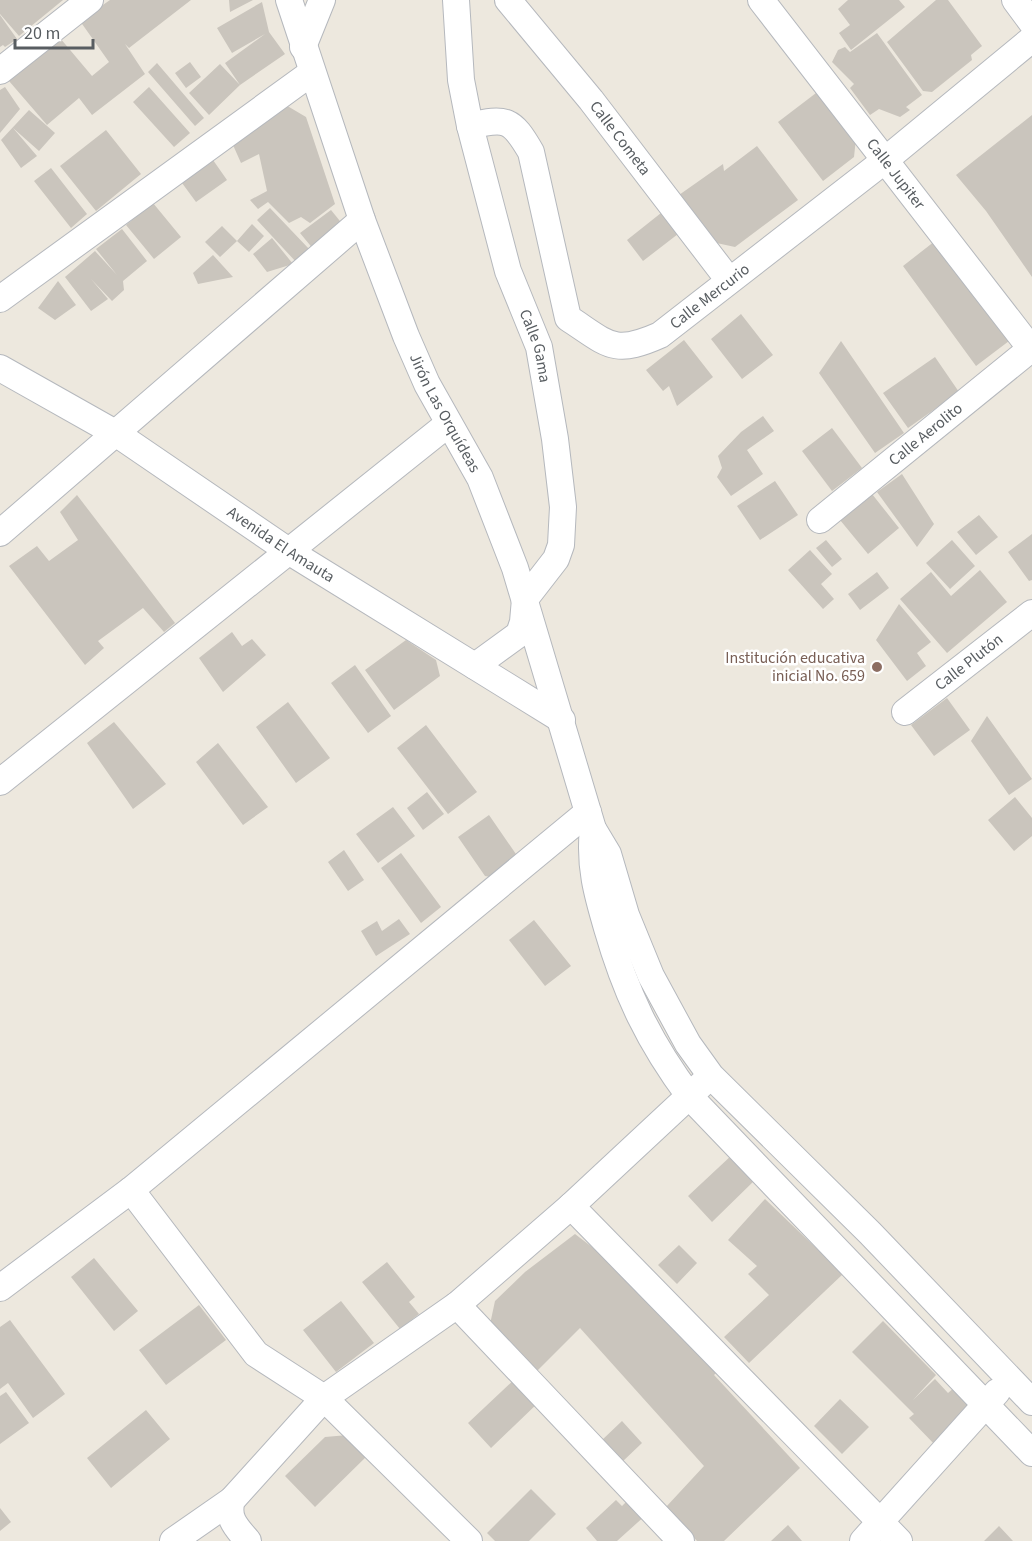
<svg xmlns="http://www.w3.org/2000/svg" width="1032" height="1541" font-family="'Source Sans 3',sans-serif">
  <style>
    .building { fill: #cac5bd }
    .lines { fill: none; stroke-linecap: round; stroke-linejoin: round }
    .minor-casing { stroke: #b5b8bd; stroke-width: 28 }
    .minor { stroke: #fff; stroke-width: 26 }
    .education-dot { fill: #8d6e63; stroke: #fff; stroke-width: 2 }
    .labels { text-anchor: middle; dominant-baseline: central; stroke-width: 5; stroke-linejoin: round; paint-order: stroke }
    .street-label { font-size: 16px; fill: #585d61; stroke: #fff }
    .education-label { font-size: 16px; fill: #785e54; stroke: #fff; text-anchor: end }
  </style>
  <rect width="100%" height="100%" fill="#ede8de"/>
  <path class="building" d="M0 0H63L19 36 0 14Z
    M110 0H191L129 48 125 44 145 74 92 115 79 98 47 125 9 81 60 38 92 76 109 62 80 21Z
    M229 0H253L230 12Z
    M848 0H899L905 7 851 50 839 33 850 25 838 9Z
    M936 0H948L982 46 971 55 972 60 932 92 923 91 887 42Z
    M262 2 269 32 285 54 240 85 209 115 189 93 220 64 240 85 225 63 265 34 232 53 217 28Z
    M0 15 17 39 5 47 3 45 0 47Z
    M877 33 922 95 906 107 910 110 900 117 879 109 870 115 850 88 854 84 832 62 838 50 845 47 850 52Z
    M190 62 201 77 186 88 175 73Z
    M157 63 204 118 195 126 148 72Z
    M5 87 20 109 0 133V90Z
    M149 87 190 133 174 147 133 102Z
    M820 90 856 138 854 157 823 181 778 122Z
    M284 104 306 117 335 204 310 223 301 217 289 223 268 202 258 209 250 200 267 191 259 154 241 163 233 145Z
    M29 110 55 133 39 151 13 128 37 156 21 168 1 140Z
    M1032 115V277L986 211 956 175Z
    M106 130 141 174 96 211 60 166Z
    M757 146 798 200 735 247 712 242 679 195 723 164 724 171Z
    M213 160 227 180 196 202 182 183Z
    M51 168 87 214 71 228 34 181Z
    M153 203 181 237 154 259 126 225Z
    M270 208 310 250 297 263 257 220Z
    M331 210 344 226 314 250 300 233Z
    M661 213 678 234 643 261 627 240Z
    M252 224 264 236 249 252 237 241Z
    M222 226 237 241 220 257 205 242Z
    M122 229 147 261 123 281 124 290 112 301 91 279 108 299 91 311 65 277 95 251 117 275 96 249Z
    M272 238 293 264 267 272 253 254Z
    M935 241 1009 341 976 366 903 266Z
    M213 255 233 277 198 284 193 273Z
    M58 281 76 305 55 320 38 308Z
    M741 314 773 355 742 379 711 339Z
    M684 340 713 377 677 406 669 386 663 391 646 370Z
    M841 341 904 433 875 453 819 373Z
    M935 357 959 392 908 428 883 393Z
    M763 416 774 431 747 450 763 474 731 496 717 477 722 468 718 456 741 432Z
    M832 428 862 468 832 491 802 451Z
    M902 474 934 524 917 547 877 492Z
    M775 481 798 515 760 540 737 506Z
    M872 494 899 528 868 554 840 520Z
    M77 495 175 623 164 632 143 608 98 641 104 648 85 665 9 566 37 546 49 561 78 540 60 512Z
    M979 515 998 537 976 555 957 532Z
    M1032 534V580L1029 581 1008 552Z
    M826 540 842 559 832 567 816 548Z
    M952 540 975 566 950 589 926 563Z
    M810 550 832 574 821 584 834 599 823 609 788 570Z
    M980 570 1007 602 947 653 900 599 931 572 951 596Z
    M877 572 889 588 860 610 848 594Z
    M899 604 931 642 917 653 926 666 907 681 876 640Z
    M232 632 242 646 252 639 266 655 223 692 199 658Z
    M406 640 436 660 440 676 394 710 365 670Z
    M355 665 391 716 368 733 331 683Z
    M947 698 970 730 934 756 911 725Z
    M288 702 330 758 296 783 256 727Z
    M987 716 1032 779 1009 795 971 741Z
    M114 722 166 784 133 809 87 743Z
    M426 725 477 792 448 814 397 748Z
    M218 743 268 807 243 825 196 762Z
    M427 792 444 814 423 830 407 808Z
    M1015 797 1032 818V836L1014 851 988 820Z
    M393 807 415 836 378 863 356 834Z
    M489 815 518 857 491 877 485 876 458 837Z
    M344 850 364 880 348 891 328 862Z
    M401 853 441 907 421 923 381 868Z
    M399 919 410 934 376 956 361 931 377 921 382 931Z
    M534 920 571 966 545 986 509 940Z
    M733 1154 756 1179 712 1222 688 1196Z
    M765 1199 843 1274 749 1363 724 1337 769 1295 748 1274 757 1266 728 1240Z
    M575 1234 605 1257 719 1370 714 1375 800 1468 724 1541H697L666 1507 704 1466 580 1328 534 1374 489 1329 495 1301 525 1272Z
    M679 1245 697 1263 677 1284 658 1265Z
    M94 1258 138 1311 114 1331 71 1277Z
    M387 1262 415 1297 409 1302 419 1314 400 1329 362 1282Z
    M341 1301 374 1343 336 1372 303 1330Z
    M199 1305 226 1340 166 1385 139 1350Z
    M10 1320 65 1394 33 1418 8 1383 0 1389V1327Z
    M883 1321 936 1375 913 1400 935 1379 948 1393 956 1386 977 1408 937 1447 909 1418 914 1414 852 1352Z
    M518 1376 541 1400 491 1448 468 1423Z
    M6 1392 29 1423 0 1444V1396Z
    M840 1399 869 1427 842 1454 814 1426Z
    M146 1410 170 1439 111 1488 87 1458Z
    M622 1421 642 1443 621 1463 601 1441Z
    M348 1435 368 1455 315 1507 285 1476 325 1437Z
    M531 1489 556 1514 529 1541H495L487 1533Z
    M631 1497 647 1514 617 1541H597L586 1528 616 1500 622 1506Z
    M0 1508 11 1522 0 1531Z
    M788 1525 802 1541H771Z
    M999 1526 1013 1541H984Z"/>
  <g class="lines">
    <g class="minor-casing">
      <g id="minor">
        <path id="s1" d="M289 0 362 220 406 336 427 384 480 478 515 568 593 829 608 854 626 915 651 976 688 1044 711 1076 870 1233 1032 1402"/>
        <path id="s2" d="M456 0 461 80 470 126 508 271 539 347 555 439 563 507 561 545 556 559 525 599 523 622 519 634 475 666"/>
        <path id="s3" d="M508 0 591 100 728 279"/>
        <path id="s4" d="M761 0 1032 350"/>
        <path d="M1015 0 1032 23"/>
        <path d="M303 47 322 0"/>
        <path d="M0 71 90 0"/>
        <path id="s5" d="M470 126C506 117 512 119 531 152L568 318C608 344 613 356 660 335L884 161 1032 39"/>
        <path d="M0 299 311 73"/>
        <path id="s6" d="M0 368 117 434 290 552 562 720"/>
        <path id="s7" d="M820 520 1032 348"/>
        <path d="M0 533 362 220"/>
        <path id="s8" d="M905 712 1032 613"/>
        <path d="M0 782 448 424"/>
        <path d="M593 829C589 866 597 894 607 928 626 994 649 1042 690 1097L1032 1453"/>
        <path d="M131 1190 256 1354 324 1398 469 1541"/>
        <path d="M571 1206 899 1541"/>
        <path d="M0 1288 131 1190 588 812"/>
        <path d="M457 1305 681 1541"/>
        <path d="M173 1541 232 1500"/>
        <path d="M248 1541C237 1528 226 1518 232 1500L324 1398 457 1305 571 1206 702 1084"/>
        <path d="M863 1541 997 1392"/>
      </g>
    </g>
    <use href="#minor" class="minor"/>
  </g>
  <circle class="education-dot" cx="877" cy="667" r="6"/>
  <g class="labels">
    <g class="street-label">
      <text stroke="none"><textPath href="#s3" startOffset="178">Calle Cometa</textPath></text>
      <text stroke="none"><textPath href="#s4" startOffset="220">Calle Jupiter</textPath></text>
      <text stroke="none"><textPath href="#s5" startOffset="410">Calle Mercurio</textPath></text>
      <text stroke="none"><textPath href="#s2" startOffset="357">Calle Gama</textPath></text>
      <text stroke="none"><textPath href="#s1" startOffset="442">Jirón Las Orquídeas</textPath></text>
      <text stroke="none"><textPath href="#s7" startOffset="136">Calle Aerolito</textPath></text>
      <text stroke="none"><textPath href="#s6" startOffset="332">Avenida El Amauta</textPath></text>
      <text stroke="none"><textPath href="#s8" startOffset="81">Calle Plutón</textPath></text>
    </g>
    <g class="education-label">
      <text x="865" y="658">Institución educativa<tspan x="865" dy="18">inicial No. 659</tspan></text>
    </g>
  </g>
  <path d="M15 39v9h78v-9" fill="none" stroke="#585d61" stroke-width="3"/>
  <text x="24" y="39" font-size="18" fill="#585d61" stroke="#ffffff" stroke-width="4.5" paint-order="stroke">20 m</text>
</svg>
